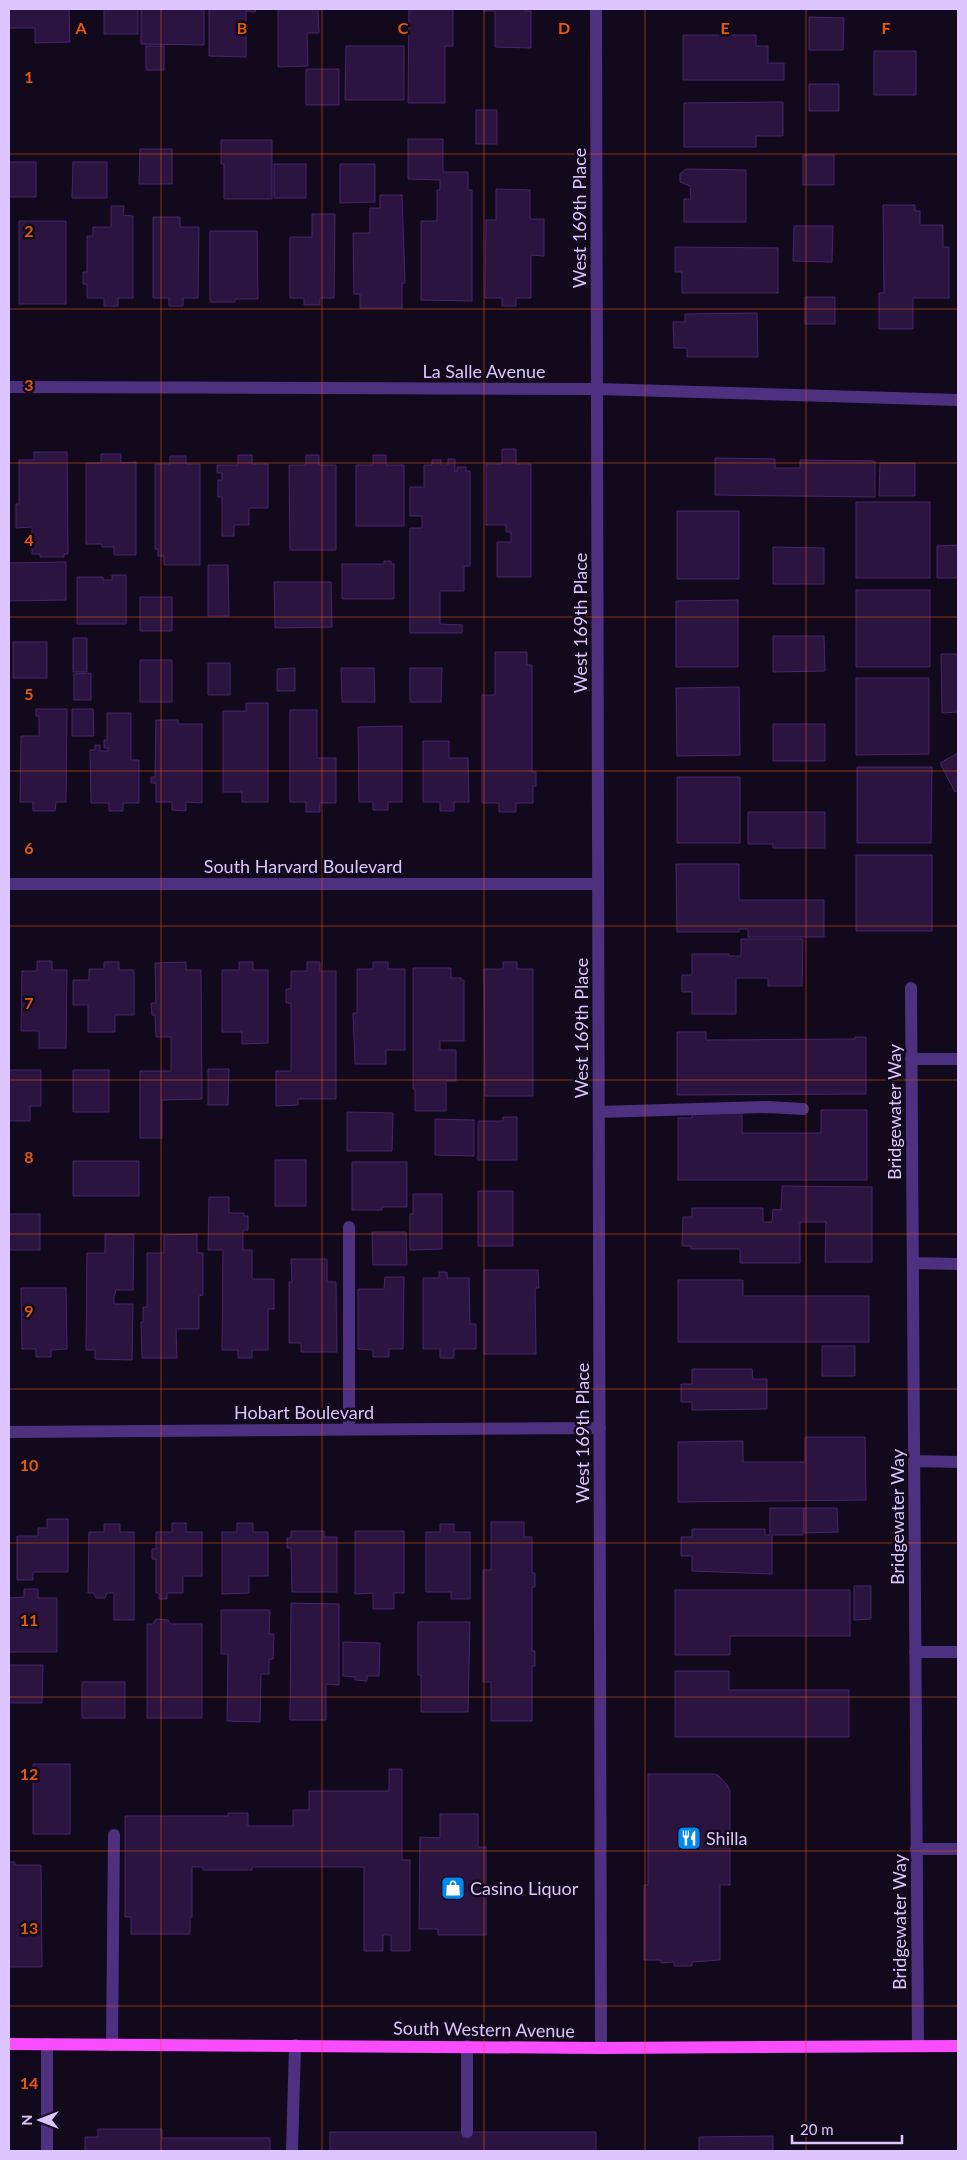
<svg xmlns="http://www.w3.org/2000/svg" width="967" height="2160" font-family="Lato,sans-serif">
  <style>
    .building { fill: #2b143f; stroke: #4b246d }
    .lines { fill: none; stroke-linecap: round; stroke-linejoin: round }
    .lane { stroke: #4e3080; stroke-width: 12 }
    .street { stroke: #4e3080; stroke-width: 12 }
    .primary { stroke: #f94cff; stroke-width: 12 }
    .grid { fill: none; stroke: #e8590c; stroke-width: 1; stroke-opacity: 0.55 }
    .labels { text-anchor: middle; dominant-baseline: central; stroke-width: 5; stroke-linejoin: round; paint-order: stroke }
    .street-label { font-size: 18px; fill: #dfc5ff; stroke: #13091d }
    .poi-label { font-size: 18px; fill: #dfc5ff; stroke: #13091d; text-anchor: start }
    .grid-label { font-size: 16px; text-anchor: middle; font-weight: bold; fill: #e8590c; stroke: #13091d; stroke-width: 5; stroke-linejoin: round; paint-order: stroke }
  </style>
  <rect width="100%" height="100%" fill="#13091d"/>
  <path class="building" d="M9 9H69L70 42 35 43V28H9Z
    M104 9H138V34H104Z
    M141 9H204V45L141 44Z
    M209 9H256L255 12 246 11V57L209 56Z
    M278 9H318L319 33H307L308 66 278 67Z
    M409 9H453V46H445V103H408Z
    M484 9H525V11H531V48L495 47V11H484Z
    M809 17 844 18 843 50H809Z
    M683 35H756V46H768V63H784V80H683Z
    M146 46H164V70H146Z
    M346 46H404V100H345Z
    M874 51H916V95H874Z
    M306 69H339V105H306Z
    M809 84H839V111H809Z
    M783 102V136H756V147H684V103Z
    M476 110H497V144H476Z
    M408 139H443V172H468V190H472V301L421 300V221H437V190H440V180L408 179Z
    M221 140H272V199H224V164H221Z
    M140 149H172V184H139Z
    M803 155H834V185H803Z
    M9 162H36V197H9Z
    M73 162H107V198H72Z
    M274 164H306V198H274Z
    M340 164H375V202L340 203Z
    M686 169 746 170V222H684V199H691L690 186 680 182V174Z
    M496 189 530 190V219H544V256L531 255V298H516V306H502V298H485L486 220H496Z
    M380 195H402L405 283H402V308H360V294H354L353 233H370V208H380Z
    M883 205H915V211H920V225H943V247H949V298H913V329H879V293H884Z
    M111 206H124L123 215 133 216V298H118V306H104V298H87V284H83V272H87V236H93V227H111Z
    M312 214H335L334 298H320V305H304V298H290V237H312Z
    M153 217H180V227H199L198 298H183V306H169V298H153Z
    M19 221H66V304H19Z
    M794 226H833L832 262 793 261Z
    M210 231H257L258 299H235V302H210Z
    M675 247 778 248V293H682V272H675Z
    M805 297H835V324H805Z
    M757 313 758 357H687V348H674L673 322H685V314Z
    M502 449H516V464H531V577H497V542H511V532H506V525H486V464H502Z
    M34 452H67L68 554H64V557H40V554H32V527L16 528V504H19V460H34Z
    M101 454H121V463L136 462V555H114V547H102V544H86V463H101Z
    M238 455H252V464H268V508H249V525H234V536H222V497H218V480H222V473H217V465H238Z
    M306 455H319V465H336V550H290L289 465H306Z
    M373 455H386V465H404V526H356V465H373Z
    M170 456H186V464H200V565H164V556H158V549H155V464H170Z
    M715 458 775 459V468H800V460L875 461V497L715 495Z
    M448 459H455V472H457V467H466V471H470V566H464V591H440V624L462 625V633H410V528H422V516H410V487H424V465H432V460H441V465H448Z
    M880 463H915V496H879Z
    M856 502H930V578H856Z
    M677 511H739V579H677Z
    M958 545V578H937V546Z
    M773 547 824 548V584H773Z
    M384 561H391V564H394V599H342V564H384Z
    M66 562V600L9 601V563Z
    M208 565H228L229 616H208Z
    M112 575H126V624H77V577H103V580H112Z
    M274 582H331L332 627 275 628Z
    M856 590H930V667H856Z
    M140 597H172V631H140Z
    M738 600V667H676V601Z
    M773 636H824L825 671 773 672Z
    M73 638H87V672H73Z
    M13 642H47V678H13Z
    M495 652H527V665H532V772H536V786H533V803H516V812H499V803H482V695H495Z
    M941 654H958V712L942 713Z
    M140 660H172V702H140Z
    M208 663H230V695H208Z
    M295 668V691H277V669Z
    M341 668H374L375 702H342Z
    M410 668H442L441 702H410Z
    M91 673V700H74V674Z
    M856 678H929V754L856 755Z
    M739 687 740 755 677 756 676 688Z
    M246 703H268V802H242V792H223V711H246Z
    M36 709H67L66 802H56L55 811H33V802H20L21 736H39V716H36Z
    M72 709H93L94 736H72Z
    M290 710H317V758H336V803H320V812H306V802H290Z
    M107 713H131V760H139V803H123V811H109V803H91L90 750H95V745H100V751H108V748H104V740H107Z
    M156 720H178V724H202V803L186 802V811L172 810V802H156V783H151V777H155Z
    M773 724H825V761H773Z
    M402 726V802H388V810H373V802H359L358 727Z
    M423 741H449V758H468L469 802H454V811H440V802H423Z
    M958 753V790L955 792 940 763Z
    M857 767H932L931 843H857Z
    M677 777H740V843H677Z
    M748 812H825V848H773V844H748Z
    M856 855H932V931H856Z
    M676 864H739V900H824V937H748V929H739V932H677Z
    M741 939H803L802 986H768V978H736V1014H692V992H682V975H692V954H729V956H741Z
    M37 961H52V970H67L66 1048H39V1031H21L22 971H37Z
    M104 962H119V970H134V1015H115V1032H88V1005H73V980H89V969H104Z
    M186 962V970H201L202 1099 162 1100V1138H140V1071H171V1037H156L155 1015H152L151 1003H156L155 963Z
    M239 962H253V970H268V1043L242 1044V1032H222V970H239Z
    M307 962H320V971H336V1099H298V1105L276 1106V1071H291V1003H286V989H291V971H307Z
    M373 962H388V969H405V1050H386V1064H355L353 1013H357V969H373Z
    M503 962H517V969H533V1096H485L484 969H503Z
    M413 968H451V978H461V980H464V1041H440V1050H456V1081H446V1111H415V1089H413Z
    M677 1032H706V1040L855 1039V1037H866V1094L677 1095Z
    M208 1069H229L228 1105H208Z
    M9 1070H41V1106H30V1121H9Z
    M73 1070H109V1112H73Z
    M821 1110H867V1180H678V1118H692V1113H742V1133H821Z
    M347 1112 393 1113 392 1151H347Z
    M503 1117H517V1160H478V1121H503Z
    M435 1119 474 1120V1156L435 1155Z
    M275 1160H306V1206H275Z
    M73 1161H139V1196H73Z
    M352 1162H407V1207H382V1210H352Z
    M782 1186 872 1187V1262H825L826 1222H800V1263H740V1249H691V1246H682L683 1217H692V1208H763V1222H772L773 1209 781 1210Z
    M478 1191H513V1246H478Z
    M413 1194H442V1249L410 1250V1214H413Z
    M209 1197H229V1213H244V1216H248V1230H243V1250H252V1279H274V1309H268V1350H252V1358H238V1350H222L223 1250H208Z
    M9 1214H40V1250H9Z
    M372 1232H406L407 1265H373Z
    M105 1234H134L133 1290H116L115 1295H114V1304H133L132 1360 95 1359V1350H86L87 1253H105Z
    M197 1234V1253H203V1295L199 1296V1329H176L177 1358H142L141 1322H143V1307H147V1253H164V1235Z
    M291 1259H327V1282H336L337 1352H301V1343H289V1282H292Z
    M484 1270H538L539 1288H535L536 1354H484Z
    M439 1272H447V1278H469L470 1324H476V1349H454V1358H440V1349H423V1278H439Z
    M385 1277H404L403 1349H389V1357H373V1350L358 1349V1289H384Z
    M678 1280H743V1296H869V1342H678Z
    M21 1288H66L67 1349 51 1350V1357H36V1349H22Z
    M822 1346H855V1376H822Z
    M692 1369H752L753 1379H767V1409L692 1410V1402H681V1384H692Z
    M805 1437H865L866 1500 678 1502V1442L743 1441V1462H805Z
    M770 1508H804L803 1535H772V1574L692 1571V1556H681V1537H692V1529H765V1535H770Z
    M804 1508H837L838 1532 804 1533Z
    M47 1519H68V1572H33V1580H17V1536H38V1528H47Z
    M491 1522H524V1537H532V1573H535V1587H532V1651H535V1666H532V1721H491V1682H483V1570H491Z
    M172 1523H186V1532H202V1576H183V1593H167V1599H159V1593H156V1559H152V1549H156V1532H172Z
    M237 1523H253V1532H268V1576H249V1593L222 1594V1532H237Z
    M104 1524H120V1532H134V1620H114V1593H107L105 1598H96L94 1593H88L89 1532H104Z
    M440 1524H454V1532H470V1599H451V1592H426V1532H440Z
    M291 1531H324V1537H337V1592H292L291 1548H287V1538H291Z
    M355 1531H404V1593H394V1609H373V1593L355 1594Z
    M854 1586H871V1619L854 1620Z
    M24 1589H38V1598H57V1652H9V1598L24 1597Z
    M675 1590H850V1636H730V1655H675Z
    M291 1603 339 1604V1685L326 1684V1720H290Z
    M221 1610H270L269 1634H274L273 1659H269V1674H261L260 1722 227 1721 228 1654H221Z
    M156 1619 168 1620 171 1624H202V1718H147V1624H153Z
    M418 1622H470L468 1712H421V1675H418Z
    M343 1642 380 1643 379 1676H367V1681L355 1680V1677L343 1676Z
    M9 1665H43L42 1703H9Z
    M675 1671H729V1690H849V1737H675Z
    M82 1682H125V1718H82Z
    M33 1764H70V1834H33Z
    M389 1769H402V1860H410V1951H391V1935H383V1951H364V1867H252V1870H203V1867H192V1917H190V1934H131V1917H125V1816H228V1813H248V1826H293V1810H309V1791H389Z
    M648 1774H714L719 1776 727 1785 730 1791V1885H720V1960L692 1962V1966H674V1962L661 1963V1960H644V1885H648Z
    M440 1814H478V1847H486V1935H438V1929H419L420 1837 440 1838Z
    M9 1862H15V1865H41L42 1967H9Z
    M98 2129H162V2138H270V2151H85V2137H98Z
    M330 2132H596V2151H330Z
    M773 2136V2151H699V2137Z"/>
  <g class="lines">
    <path class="lane" d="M599 1112 768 1107 803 1109
      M349 1227V1429
      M112 2045 114 1835
      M467 2046V2132
      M292 2151 295 2045"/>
    <path class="street" d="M596 9 601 2048
      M9 387 597 389 958 400
      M9 884H598
      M911 988 918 2046
      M911 1059H958
      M913 1263 958 1264
      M9 1432 600 1428
      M914 1461 958 1462
      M915 1652H958
      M916 1849H958
      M47 2044V2151"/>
    <path class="primary" d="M9 2044 601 2048 958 2046"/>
  </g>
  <path class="grid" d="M161 9V2151M322 9V2151M484 9V2151M645 9V2151M806 9V2151M9 154H958M9 309H958M9 463H958M9 617H958M9 771H958M9 926H958M9 1080H958M9 1234H958M9 1389H958M9 1543H958M9 1697H958M9 1851H958M9 2006H958"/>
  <defs>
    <g id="restaurant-square" transform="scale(1.25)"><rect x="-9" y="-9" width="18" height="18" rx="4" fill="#0087f0" stroke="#13091d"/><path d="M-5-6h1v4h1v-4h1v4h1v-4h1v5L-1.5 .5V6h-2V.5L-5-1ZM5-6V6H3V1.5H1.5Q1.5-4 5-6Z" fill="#fff"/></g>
    <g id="shop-square" transform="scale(1.25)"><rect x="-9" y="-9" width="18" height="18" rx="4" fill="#0087f0" stroke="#13091d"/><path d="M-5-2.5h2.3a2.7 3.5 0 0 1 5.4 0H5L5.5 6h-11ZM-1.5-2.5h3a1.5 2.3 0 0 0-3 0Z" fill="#fff"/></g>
  </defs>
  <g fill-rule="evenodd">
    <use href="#restaurant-square" x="689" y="1838"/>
    <use href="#shop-square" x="453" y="1888"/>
  </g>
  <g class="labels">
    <g class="street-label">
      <text transform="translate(579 218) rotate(-90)">West 169th Place</text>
      <text x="484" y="371">La Salle Avenue</text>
      <text transform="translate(580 623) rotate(-90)">West 169th Place</text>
      <text x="303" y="866">South Harvard Boulevard</text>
      <text transform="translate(581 1028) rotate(-90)">West 169th Place</text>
      <text transform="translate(894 1112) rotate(-90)">Bridgewater Way</text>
      <text x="304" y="1412">Hobart Boulevard</text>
      <text transform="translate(582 1433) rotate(-90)">West 169th Place</text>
      <text transform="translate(897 1517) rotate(-90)">Bridgewater Way</text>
      <text transform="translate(899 1922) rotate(-90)">Bridgewater Way</text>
      <text transform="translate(484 2029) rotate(1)">South Western Avenue</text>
    </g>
    <g class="poi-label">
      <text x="706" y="1838">Shilla</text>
      <text x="470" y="1888">Casino Liquor</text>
    </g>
  </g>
  <g class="grid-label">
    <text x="81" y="34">A</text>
    <text x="242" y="34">B</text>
    <text x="403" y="34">C</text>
    <text x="564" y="34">D</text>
    <text x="725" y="34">E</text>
    <text x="886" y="34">F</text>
    <text x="29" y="83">1</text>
    <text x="29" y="237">2</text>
    <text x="29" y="391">3</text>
    <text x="29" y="546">4</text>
    <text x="29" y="700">5</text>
    <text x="29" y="854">6</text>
    <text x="29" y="1009">7</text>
    <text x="29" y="1163">8</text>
    <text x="29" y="1317">9</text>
    <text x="29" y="1471">10</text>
    <text x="29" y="1626">11</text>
    <text x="29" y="1780">12</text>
    <text x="29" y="1934">13</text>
    <text x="29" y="2089">14</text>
  </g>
  <rect width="967" height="2160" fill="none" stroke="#dfc5ff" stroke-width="20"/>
  <g transform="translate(40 2120) rotate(270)" stroke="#13091d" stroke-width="4" paint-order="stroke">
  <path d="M0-4L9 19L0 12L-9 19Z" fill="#dfc5ff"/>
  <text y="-8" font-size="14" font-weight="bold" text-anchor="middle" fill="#dfc5ff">N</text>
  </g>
  <path d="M792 2135v8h110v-8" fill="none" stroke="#dfc5ff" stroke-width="2.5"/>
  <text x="800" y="2135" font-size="15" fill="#dfc5ff" stroke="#13091d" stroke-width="4" paint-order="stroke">20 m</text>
</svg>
